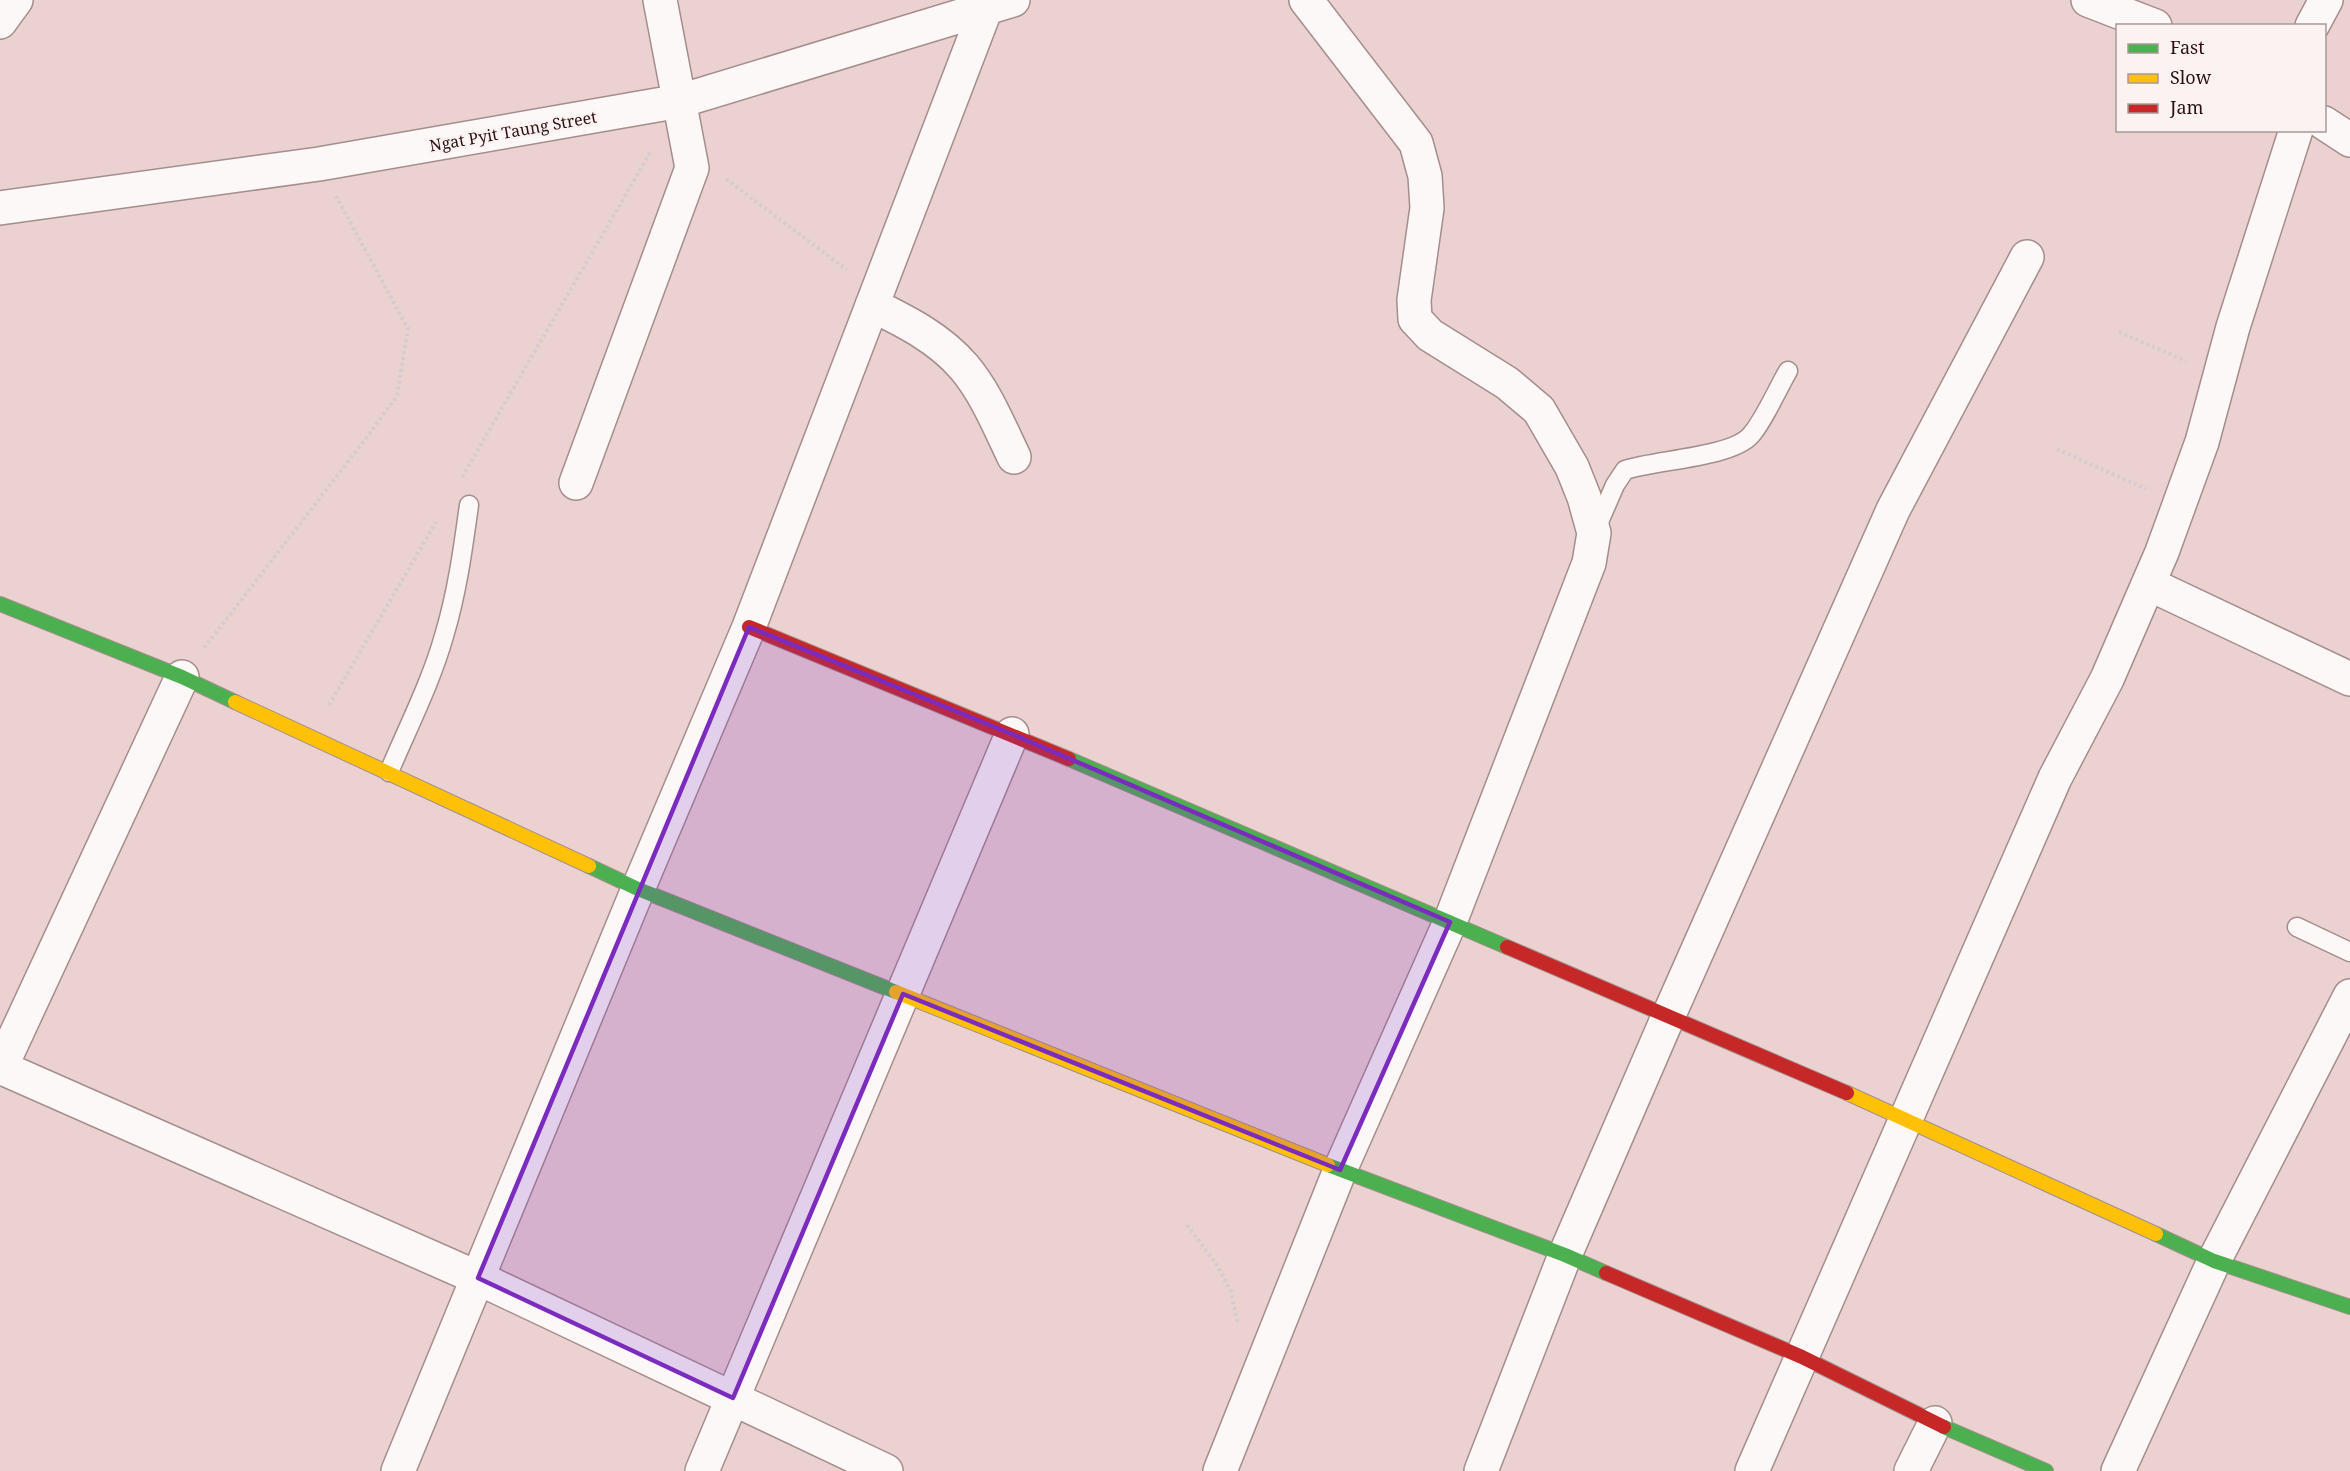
<svg xmlns="http://www.w3.org/2000/svg" width="2350" height="1471" font-family="'Noto Serif',serif">
  <style>
    .lines { fill: none; stroke-linecap: round; stroke-linejoin: round }
    .lane-casing { stroke: #a58d8d; stroke-width: 21 }
    .street-casing { stroke: #a58d8d; stroke-width: 36 }
    .fast-casing { stroke: #a58d8d; stroke-width: 16 }
    .slow-casing { stroke: #a58d8d; stroke-width: 16 }
    .jam-casing { stroke: #a58d8d; stroke-width: 16 }
    .path { stroke: #d5cdcd; stroke-width: 4; stroke-dasharray: 3 3; stroke-linecap: butt }
    .lane { stroke: #fcf8f8; stroke-width: 18 }
    .street { stroke: #fcf8f8; stroke-width: 33 }
    .fast { stroke: #4caf50; stroke-width: 14 }
    .slow { stroke: #ffc107; stroke-width: 14 }
    .jam { stroke: #c62828; stroke-width: 14 }
    .marked { fill: #7b2cbf; fill-opacity: 0.2; stroke: #7b2cbf; stroke-width: 4.5; stroke-linejoin: round }
    .labels { text-anchor: middle; dominant-baseline: central; stroke-width: 5; stroke-linejoin: round; paint-order: stroke }
    .street-label { font-size: 16px; fill: #2c1112; stroke: #fbf3f2 }
  </style>
  <rect width="100%" height="100%" fill="#ebd2d1"/>
  <g class="lines">
    <g class="lane-casing">
      <path id="lane" d="M1595 531 1615 485 1625 470C1656 460 1731 457 1750 436 1762 424 1778 388 1788 371
        M389 772C408 727 431 682 444 636 457 593 463 549 469 505
        M2297 927 2350 952"/>
    </g>
    <g class="street-casing">
      <path id="street" d="M2088 0 2155 26
        M0 22 16 0
        M2312 26 2326 0
        M2324 123 2350 140
        M0 208 319 164 680 101 1013 0
        M872 305C905 321 939 338 964 367 986 393 999 426 1014 457
        M576 483 692 168 660 0
        M2149 584 2350 679
        M0 1067 478 1278 886 1471
        M0 1069 182 677
        M398 1471 638 889 749 627 989 0
        M702 1471 1012 734
        M1220 1471 1340 1170 1450 922 1589 563 1594 533 1584 497 1572 467 1539 410 1507 383 1430 335 1415 319 1414 300 1427 208 1425 176 1416 143 1306 0
        M1481 1471 1565 1255 1668 1017 1893 510 2027 257
        M1752 1471 2055 778 2107 679 2162 552 2202 442 2233 327 2296 130
        M1911 1471 1935 1423
        M2118 1471 2214 1261 2350 996"/>
    </g>
    <g class="fast-casing">
      <path id="fast" d="M0 604 182 677 235 702
        M1069 759 1507 947
        M589 866 638 889 896 992
        M1328 1165 1565 1255 1606 1273
        M2156 1234 2214 1261 2350 1307
        M1944 1427 2046 1471"/>
    </g>
    <g class="slow-casing">
      <path id="slow" d="M235 702 589 866
        M896 992 1328 1165
        M1847 1093 2156 1234"/>
    </g>
    <g class="jam-casing">
      <path id="jam" d="M749 627 1069 759
        M1507 947 1847 1093
        M1606 1273 1802 1357 1944 1427"/>
    </g>
    <path class="path" d="M726 179 847 270
      M2119 332 2186 361
      M2057 449 2146 489
      M462 477 651 151
      M204 648 364 441 397 396 408 329 336 196
      M329 705 436 522
      M1187 1225 1217 1265 1231 1292 1238 1325"/>
    <use href="#lane" class="lane"/>
    <use href="#street" class="street"/>
    <use href="#fast" class="fast"/>
    <use href="#slow" class="slow"/>
    <use href="#jam" class="jam"/>
  </g>
  <path class="marked" d="M749 627 1012 734 1450 922 1340 1170 903 994 733 1398 478 1278Z"/>
  <g class="labels">
    <g class="street-label">
      <text transform="translate(513 131) rotate(-10)">Ngat Pyit Taung Street</text>
    </g>
  </g>
  <rect x="2116" y="24" width="210" height="108" fill="#fbf3f2" stroke="#a89998" stroke-width="1.5"/>
  <rect x="2128" y="44" width="30" height="9" fill="#4caf50" stroke="#a89998" stroke-width="1.5"/>
  <text x="2170" y="54" font-size="18" fill="#2c1112">Fast</text>
  <rect x="2128" y="74" width="30" height="9" fill="#ffc107" stroke="#a89998" stroke-width="1.5"/>
  <text x="2170" y="84" font-size="18" fill="#2c1112">Slow</text>
  <rect x="2128" y="104" width="30" height="9" fill="#c62828" stroke="#a89998" stroke-width="1.5"/>
  <text x="2170" y="114" font-size="18" fill="#2c1112">Jam</text>
</svg>
